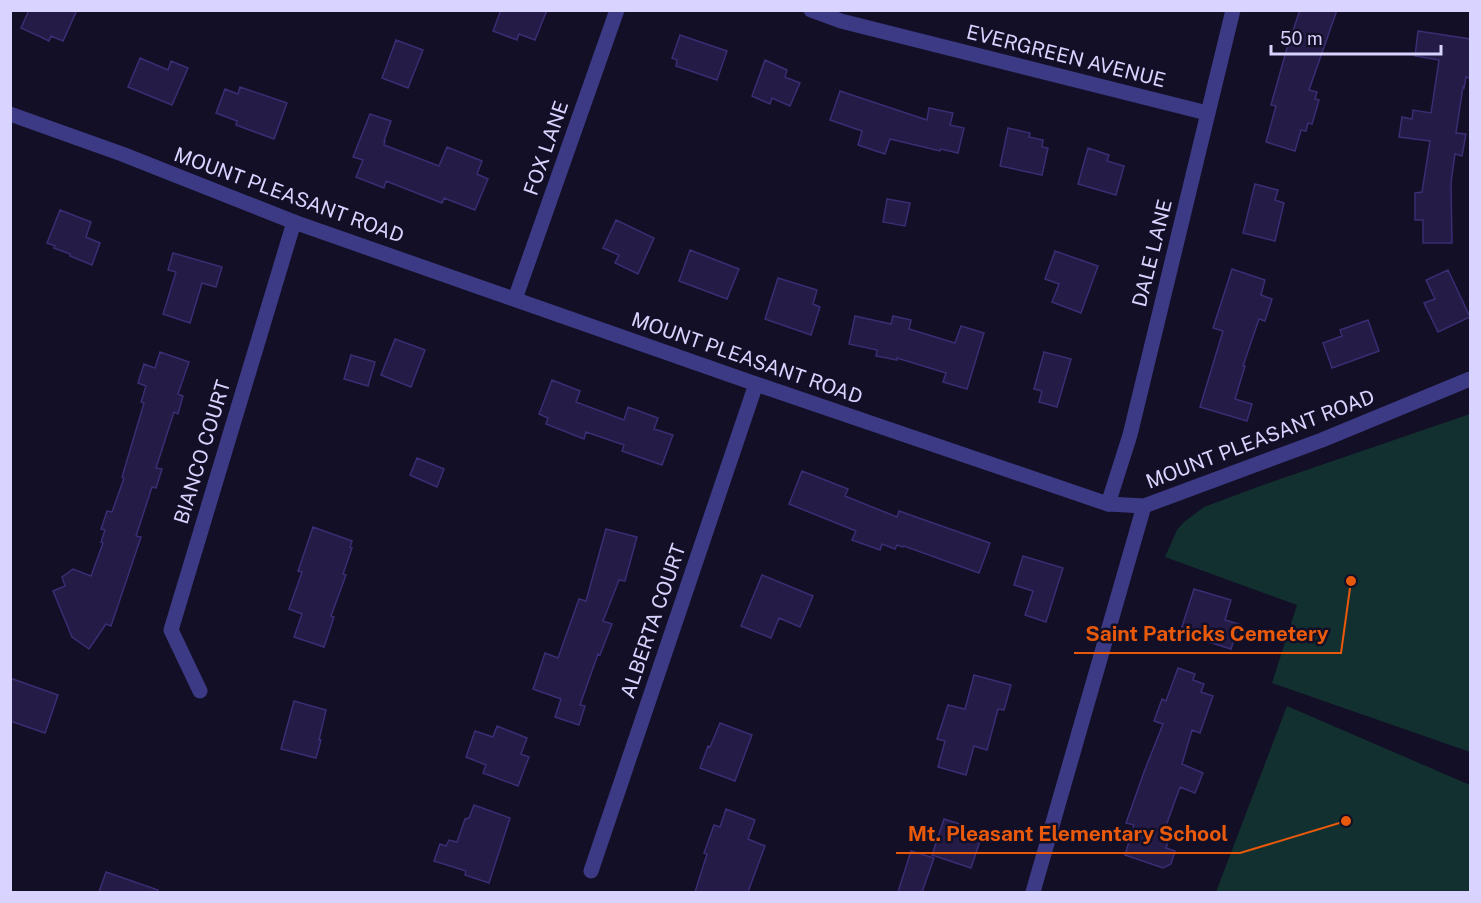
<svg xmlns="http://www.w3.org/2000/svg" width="1481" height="903" font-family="'Public Sans',sans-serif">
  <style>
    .green { fill: #12302f }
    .building { fill: #241b47; stroke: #3b2d73; stroke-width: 1.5 }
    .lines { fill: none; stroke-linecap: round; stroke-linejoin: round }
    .minor { stroke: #3d3a85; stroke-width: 15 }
    .tertiary { stroke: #3d3a85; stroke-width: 15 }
    .labels { text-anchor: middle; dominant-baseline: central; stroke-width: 5; stroke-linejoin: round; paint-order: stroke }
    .street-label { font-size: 20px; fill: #d9d4ff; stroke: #130f26 }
    .leader { fill: none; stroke: #e8590c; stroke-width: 2 }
    .callout-dot { fill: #e8590c; stroke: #130f26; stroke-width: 2 }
    .callout-label { font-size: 21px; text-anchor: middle; font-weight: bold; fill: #e8590c; stroke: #130f26; stroke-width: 5; stroke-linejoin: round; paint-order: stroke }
  </style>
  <rect width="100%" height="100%" fill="#130f26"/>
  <path class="green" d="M1470 414V752L1272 683 1297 605 1165 557 1177 530 1184 522 1204 507 1263 485Z
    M1287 706 1470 785V892H1216Z"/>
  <path class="building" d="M29 10H77L63 41 51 36 49 41 21 28Z
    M501 10H547L535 40 519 34 517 40 493 31Z
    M1300 10H1337L1309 90 1317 92 1315 99 1319 100 1312 124 1308 123 1306 131 1301 130 1295 151 1266 142 1276 106 1271 105 1287 48Z
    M1418 31 1470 39V78L1466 77 1464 88 1463 87 1456 133 1466 134 1462 156 1455 154 1451 183 1452 243H1423V220H1415V193L1422 192 1430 141 1399 137 1402 117 1412 119 1413 110 1431 113 1439 60 1415 56Z
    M680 35 727 51 717 80 676 66 677 60 672 58Z
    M396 40 423 50 408 88 382 78Z
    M140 58 168 70 171 61 188 68 172 105 128 87Z
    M765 60 787 70 785 77 800 83 790 106 772 98 770 104 752 96Z
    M240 87 287 103 274 139 236 125 237 121 216 113 225 89 238 94Z
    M840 91 927 120 929 108 953 113 950 125 964 128 958 153 941 149 940 151 890 139 885 154 858 145 862 131 830 120Z
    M370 114 391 121 384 141H385L384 145 439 166 447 147 482 161 477 174 488 179 475 210 444 198 442 203 386 181 384 188 356 177 363 160 353 157Z
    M1008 128 1030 133 1029 137 1043 140 1042 147 1048 148 1042 175 1000 166Z
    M1088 148 1109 155 1107 161 1124 166 1116 195 1078 184Z
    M1255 184 1278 190 1275 200 1284 203 1275 241 1243 233Z
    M887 199 910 203 905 226 883 222Z
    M60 210 91 222 86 237 100 243 92 265 70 256V254L54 248 55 246 47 243Z
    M616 220 654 238 638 274 615 263 619 255 603 248Z
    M690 250 739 269 727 299 679 281Z
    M1055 251 1098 266 1081 313 1052 302 1059 284 1045 279Z
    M173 253 222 267 216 287 202 283 190 323 163 314 176 272 168 270Z
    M1232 269 1265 280 1261 295 1272 299 1265 321 1259 319 1243 366H1245L1235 399 1252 404 1247 421 1200 407 1223 331 1213 328Z
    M1448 270 1470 317 1438 332 1424 303 1435 299 1426 280Z
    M778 278 817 290 813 304 820 307 811 335 765 319Z
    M855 316 891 324 893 316 911 320 909 329 955 343 961 326 984 333 967 389 943 382 946 373 897 358V360L876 356 877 350 849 344Z
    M1368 320 1379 351 1332 368 1323 343 1342 336 1340 330Z
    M395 339 425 350 411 387 381 375Z
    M160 352 189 362 178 394 183 396 178 414 174 412 156 468 162 469 156 488 152 487 136 536 141 537 111 626 106 624 89 649 72 637 53 591 65 586 62 577 73 569 91 576 103 543 101 542 105 530 101 529 107 511 112 512 124 478 122 477 144 403 141 402 146 386 138 383 144 364 155 368Z
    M1044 352 1071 359 1057 407 1039 402 1042 391 1034 389Z
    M351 355 375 362 368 386 344 379Z
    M552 380 580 391 576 402 624 420 628 407 658 418 654 429 673 435 662 465 622 451 624 445 586 432 584 439 546 424 548 418 539 414Z
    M417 458 444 469 437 487 410 475Z
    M802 471 848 489 845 496 897 517 899 511 990 543 979 573 904 546 903 547 897 545 895 549 882 544 880 550 852 540 856 531 789 504Z
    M313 527 352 541 350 547 352 548 343 574 346 575 331 616 334 617 324 647 294 637 302 614 289 609 302 572 298 571Z
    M606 529 637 537 625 581 619 580 603 621 612 624 600 655 598 654 580 705 585 706 579 725 555 717 561 699 533 689 545 653 558 658 579 599 586 601Z
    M1023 556 1063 568 1046 622 1025 615 1033 591 1014 585Z
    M762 575 813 596 800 627 779 618 771 638 741 626Z
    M1194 589 1231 600 1225 620 1239 624 1231 649 1180 633Z
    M1178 668 1195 674 1193 680 1204 684 1201 692 1213 696 1200 733 1192 730 1182 764 1203 773 1195 793 1180 787 1163 834 1170 836 1166 848 1175 851 1171 864 1163 868 1125 855 1134 825 1126 823 1144 772 1163 724 1154 721 1162 699 1166 701Z
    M974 675 1011 685 1004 710 998 709 987 750 974 746 966 775 938 767 945 741 937 739 948 705 965 709Z
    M10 678 58 695 45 733 10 721Z
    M294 701 326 710 319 740H321L316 758 281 749Z
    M720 723 752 735 735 781 700 768 708 746 710 747Z
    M497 726 527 738 521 754 529 757 518 786 483 773 486 765 466 757 475 731 493 737Z
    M474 805 510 818 489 883 465 875 466 871 434 861 440 844 446 846 449 840 457 842 465 819 469 818Z
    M726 809 755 820 748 839 765 846 748 892H695L707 854 704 853 714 825 720 827Z
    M944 819 963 825 960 835 980 841 971 868 932 855Z
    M911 851 934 858 922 892H898Z
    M106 872 158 890V892H99Z"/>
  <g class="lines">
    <path class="minor" d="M811 10 841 21 1207 113
      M515 299 617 10
      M1108 504 1130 435 1233 10
      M200 691 171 630 294 222
      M591 871 756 384"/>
    <path class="tertiary" d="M10 114 122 154 294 222 756 384 1108 504 1144 506 1322 440 1470 379
      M1033 892 1144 506"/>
  </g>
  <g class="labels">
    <g class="street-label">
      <text transform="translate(1066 56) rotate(14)">EVERGREEN AVENUE</text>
      <text transform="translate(546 148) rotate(-71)">FOX LANE</text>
      <text transform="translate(289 195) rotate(20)">MOUNT PLEASANT ROAD</text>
      <text transform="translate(1152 253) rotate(-76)">DALE LANE</text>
      <text transform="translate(747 358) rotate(19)">MOUNT PLEASANT ROAD</text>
      <text transform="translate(1260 439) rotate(-21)">MOUNT PLEASANT ROAD</text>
      <text transform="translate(202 452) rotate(-73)">BIANCO COURT</text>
      <text transform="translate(653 621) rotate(-71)">ALBERTA COURT</text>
    </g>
  </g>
  <path class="leader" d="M1351 581L1341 653H1074M1346 821L1240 853H896"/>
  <g class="callout-dot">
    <circle cx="1351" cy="581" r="6"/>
    <circle cx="1346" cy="821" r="6"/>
  </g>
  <g class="callout-label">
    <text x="1207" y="641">Saint Patricks Cemetery</text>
    <text x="1068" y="841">Mt. Pleasant Elementary School</text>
  </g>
  <rect width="1481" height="903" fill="none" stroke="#d9d4ff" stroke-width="24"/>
  <path d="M1271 45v9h170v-9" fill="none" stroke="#d9d4ff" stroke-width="3"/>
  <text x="1280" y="45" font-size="18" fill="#d9d4ff" stroke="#130f26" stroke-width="4.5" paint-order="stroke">50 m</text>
</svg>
